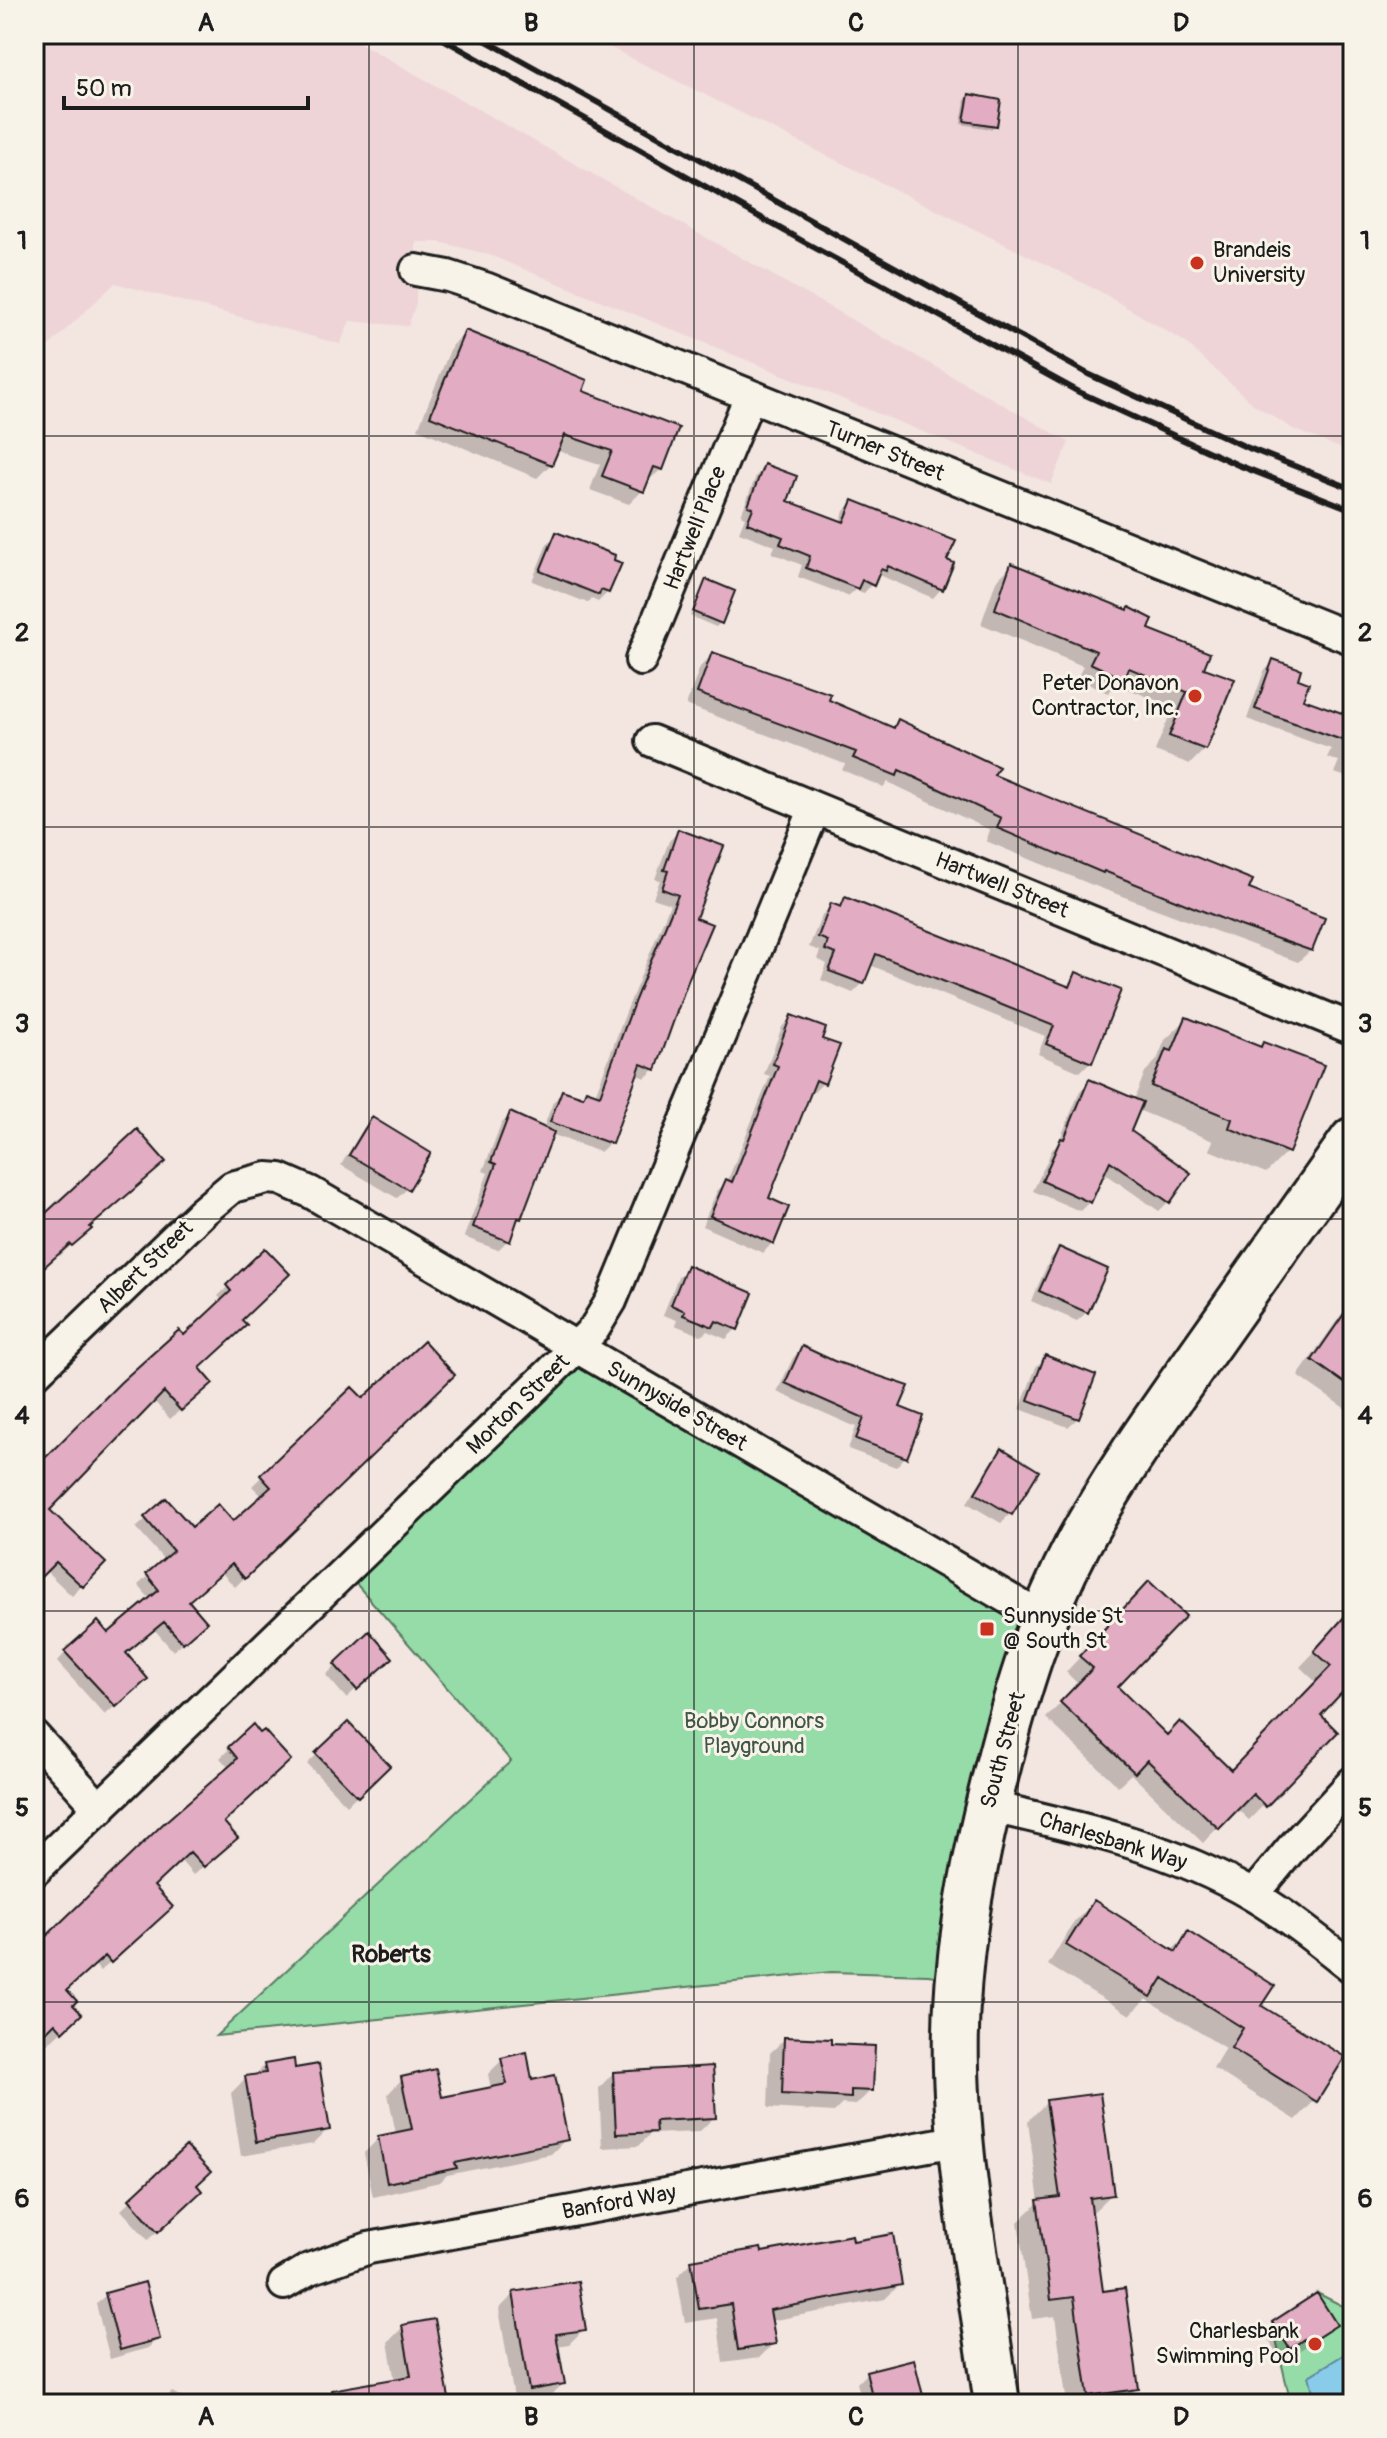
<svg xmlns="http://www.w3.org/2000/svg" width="1387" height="2438" font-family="Pangolin,sans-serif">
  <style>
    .built { fill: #eed4d7 }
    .green { fill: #96dca8; stroke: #597c62; stroke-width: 2 }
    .water { fill: #88ccea; stroke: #5d8698; stroke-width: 2 }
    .shadow { fill: #0003 }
    .building { fill: #e2acc2; stroke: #1c1c1c; stroke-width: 2 }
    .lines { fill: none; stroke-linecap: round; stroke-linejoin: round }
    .street-casing { stroke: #1c1c1c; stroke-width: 36 }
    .secondary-casing { stroke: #1c1c1c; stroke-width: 50 }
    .street { stroke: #f7f3e8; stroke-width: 30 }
    .secondary { stroke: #f7f3e8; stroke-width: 44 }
    .rail { stroke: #1c1c1c; stroke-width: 6 }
    .grid { fill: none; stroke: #1c1c1c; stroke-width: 2; stroke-opacity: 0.55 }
    .poi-dot { fill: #c8321e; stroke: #f7f3e8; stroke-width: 3 }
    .labels { text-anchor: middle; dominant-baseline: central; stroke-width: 6; stroke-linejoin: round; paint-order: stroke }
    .poi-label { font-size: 22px; fill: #1c1c1c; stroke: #f7f3e8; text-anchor: start }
    .street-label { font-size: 22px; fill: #1c1c1c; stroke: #f7f3e8 }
    .park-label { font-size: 22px; fill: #415646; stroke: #f7f3e8 }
    .neighbourhood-label { font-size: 24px; font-weight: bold; fill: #1c1c1c; stroke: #f7f3e8 }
    .neatline { fill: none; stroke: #1c1c1c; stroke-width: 3 }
    .grid-label { font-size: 26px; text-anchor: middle; font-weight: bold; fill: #1c1c1c }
  </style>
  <rect width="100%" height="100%" fill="#f3e5e0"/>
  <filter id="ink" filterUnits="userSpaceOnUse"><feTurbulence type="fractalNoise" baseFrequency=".0125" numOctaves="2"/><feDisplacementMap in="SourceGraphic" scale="16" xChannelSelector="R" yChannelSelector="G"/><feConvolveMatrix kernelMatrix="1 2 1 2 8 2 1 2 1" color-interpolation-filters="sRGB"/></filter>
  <g filter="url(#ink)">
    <path class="built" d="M34 34H344L1069 442 1051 484 487 254 439 242H416V303L408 326 350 321 340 344 115 283 34 360Z
      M583 34H1353V453L1295 430 1253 404 1185 342 1101 292Z"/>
    <path class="green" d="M575 1348 1042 1618 957 1979 928 1975 831 1972 216 2036 511 1761 345 1571Z
      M1317 2293 1353 2311V2404H1291L1272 2322Z"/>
    <path class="water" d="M1353 2349V2392L1326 2404 1314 2395 1309 2376Z"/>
    <path class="shadow" d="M969 96 995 125 991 129 961 124 965 100Z
      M466 332 580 392 662 469 646 482 643 490 629 504 590 490 600 464 556 450 551 464 537 478 418 429 452 345Z
      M765 467 785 502 840 523 844 511 853 502 941 589 933 598 879 575 864 593 855 590 848 596 798 577 802 565 772 553 775 546 739 532 745 517 741 515 756 476Z
      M557 534 608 592 598 602 592 599 588 603 532 581 547 544Z
      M1011 566 1146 630 1201 669 1205 749 1190 764 1155 751 1173 707 1116 684 1108 693 1077 679 1083 666 981 624 996 581Z
      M707 582 720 623 716 627 690 616Z
      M712 655 891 729 898 721 992 776 1246 890 1311 950 1298 962 1090 884 986 841 990 830 888 782 883 787 842 770 845 764 686 705 700 667Z
      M1274 662 1295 680 1300 701 1353 719V779L1334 773 1339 761 1327 758 1331 749 1247 719 1264 671Z
      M679 831 694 919 688 977 655 1069 645 1078 635 1074 610 1143 600 1152 551 1134 519 1218 514 1223 508 1240 498 1250 464 1237 488 1173 483 1171 501 1124 511 1114 543 1129 553 1102 563 1092 580 1098 586 1092 595 1095 626 1012 670 904 653 898 660 880 655 879 669 841Z
      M846 899 1066 987 1077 974 1090 1062 1080 1072 1038 1054 1045 1036 870 965 863 983 853 993 821 980 827 964 817 959 820 951 809 947 822 915 831 906 837 908Z
      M791 1017 820 1040 823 1083 814 1092 810 1091 766 1199 772 1243 763 1253 702 1226 717 1191 727 1182 770 1076 764 1074 782 1027Z
      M1187 1019 1259 1048 1264 1044 1287 1152 1266 1173 1209 1150 1213 1141 1138 1110 1129 1132 1169 1201 1159 1211 1103 1172 1089 1202 1080 1211 1033 1191 1052 1150 1058 1144 1080 1091 1090 1081 1134 1100 1145 1072 1157 1060 1165 1040Z
      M372 1119 407 1189 397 1198 341 1165 363 1129Z
      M34 1227 88 1228 60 1256 57 1254 34 1275Z
      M1059 1249 1087 1312 1077 1321 1031 1301 1050 1259Z
      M265 1251 239 1320 198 1369 201 1392 170 1419 153 1400 47 1510 104 1563 72 1596 45 1570 34 1581V1470L223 1301 218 1296Z
      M688 1268 750 1294 736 1329 726 1339 707 1331 702 1336 675 1325 677 1320 663 1315 678 1277Z
      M1353 1298V1414L1298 1376Z
      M802 1348 898 1409 905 1457 896 1467 848 1449 856 1427 777 1392 793 1358Z
      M1045 1358 1078 1418 1068 1427 1020 1409 1036 1367Z
      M452 1375 235 1587 221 1572 187 1602 195 1631 173 1651 154 1629 124 1654 136 1688 105 1715 57 1662 66 1652 108 1636 150 1599 138 1585 165 1561 136 1528 146 1519 192 1530 233 1524 263 1497 252 1486 352 1389 362 1400Z
      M1003 1451 1010 1514 1001 1523 967 1503 993 1460Z
      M1134 1599 1115 1687 1167 1737 1231 1772 1317 1683 1300 1667 1353 1611V1677L1318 1716 1335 1732 1249 1820 1236 1808 1203 1843 1131 1774 1118 1786 1046 1718 1079 1685 1066 1672Z
      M369 1634 380 1668 346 1698 326 1675Z
      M348 1725 387 1766 347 1805 307 1764Z
      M252 1727 222 1822 226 1847 193 1875 180 1860 151 1886 161 1916 100 1971 94 1964 65 1991 70 2005 79 2014 34 2057V1951L229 1768 220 1758Z
      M1094 1903 1171 1951 1189 1934 1259 2007 1315 2100 1296 2120 1213 2068 1225 2048 1146 1999 1130 2015 1048 1965 1074 1922Z
      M785 2039 829 2046 871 2090 856 2105 842 2104 834 2112 768 2108 770 2053Z
      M502 2060 531 2082 566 2139 551 2154 447 2175 440 2182 373 2197 364 2153 379 2138 396 2134 388 2094 402 2079 440 2099 491 2089 488 2074Z
      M265 2065 293 2070 328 2129 313 2144 241 2156 231 2093 246 2078 253 2077Z
      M613 2073 714 2117 699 2132 650 2134 639 2146 602 2148 599 2088Z
      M1047 2102 1112 2194 1091 2214 1102 2293 1137 2388 1121 2404H1067L1055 2316 1032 2319 1018 2222 1039 2202 1028 2121Z
      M186 2149 194 2185 200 2191 148 2240 121 2210Z
      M851 2244 900 2284 885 2299 770 2321 774 2343 759 2358 723 2363 717 2318 685 2323 677 2277 692 2262Z
      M514 2294 584 2329 569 2344 556 2346 563 2384 548 2398 515 2404 499 2309Z
      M106 2295 158 2338 148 2348 110 2359 96 2304Z
      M1273 2323 1335 2325 1325 2334 1297 2352 1294 2348 1279 2357 1264 2333Z
      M403 2327 448 2404H360L395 2381 388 2342Z
      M867 2373 923 2404H863L857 2383Z
      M172 2392 194 2404H161Z"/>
    <path class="building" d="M969 94 1001 100 997 126 964 121Z
      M465 330 587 380 583 391 679 428 663 470 654 467 644 492 602 476 612 451 565 435 552 465 430 416Z
      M764 464 797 476 788 501 844 522 853 500 956 541 947 560 954 563 943 590 888 566 886 571 881 569 874 586 862 580 858 589 806 568 810 556 780 544 783 537 747 523 753 508 748 506Z
      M556 532 615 555 614 560 622 563 609 593 601 590 599 595 540 571Z
      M1011 563 1128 610 1129 607 1153 619 1149 629 1210 653 1204 668 1235 679 1206 750 1169 736 1187 692 1129 668 1124 679 1090 663 1096 651 995 609Z
      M706 579 735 591 722 624 693 612Z
      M712 652 831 694 829 700 894 728 898 719 999 767 994 775 1253 880 1249 889 1325 918 1312 951 1235 924 1104 871 1103 873 997 828 1001 818 899 770 897 776 853 758 856 752 697 693Z
      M1273 659 1301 669 1298 679 1309 683 1303 699 1353 717V744L1255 709Z
      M678 829 724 846 696 918 712 924 689 978 656 1070 641 1064 612 1144 550 1122 562 1090 583 1097 586 1090 600 1095 635 1000 678 895 662 889 668 871 664 870Z
      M845 897 1070 987 1076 972 1121 990 1092 1063 1046 1044 1054 1026 876 954 864 984 829 971 836 954 825 950 828 941 818 937 831 903 841 907Z
      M791 1015 826 1028 822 1039 840 1045 825 1084 816 1080 769 1198 789 1207 774 1244 710 1216 726 1179 732 1182 778 1066 773 1064Z
      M1186 1017 1261 1047 1263 1042 1324 1065 1289 1153 1229 1128 1232 1119 1151 1086 1166 1049 1172 1051Z
      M1089 1079 1143 1102 1131 1131 1191 1173 1170 1203 1110 1161 1091 1203 1042 1181 1061 1138 1064 1139Z
      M510 1112 554 1132 521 1219 518 1218 510 1242 473 1227 496 1164 491 1162Z
      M372 1117 431 1153 409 1190 349 1155Z
      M137 1129 166 1162 90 1227 92 1229 72 1246 70 1244 34 1276V1224Z
      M1059 1247 1108 1269 1088 1313 1039 1291Z
      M265 1248 290 1274 242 1320 247 1325 200 1368 213 1383 181 1411 164 1392 50 1510 106 1563 83 1587 56 1562 34 1584V1469L121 1382 179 1330 184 1335 231 1291 226 1285Z
      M687 1265 753 1293 738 1330 716 1321 713 1327 683 1315 685 1311 671 1305Z
      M1353 1301V1389L1312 1360Z
      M424 1341 455 1375 245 1579 232 1564 189 1601 207 1622 183 1643 164 1622 126 1653 148 1679 116 1707 64 1651 98 1621 108 1633 159 1590 146 1574 173 1551 144 1517 166 1498 192 1527 218 1504 233 1521 271 1487 260 1475 352 1387 363 1398Z
      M802 1346 834 1361 909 1386 900 1407 923 1416 907 1458 856 1439 864 1418 785 1383Z
      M1045 1355 1096 1375 1079 1419 1028 1400Z
      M1002 1448 1039 1471 1012 1515 975 1493Z
      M1149 1581 1186 1616 1118 1687 1167 1735 1180 1721 1231 1770 1331 1666 1314 1651 1353 1607V1686L1350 1684 1321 1715 1338 1732 1266 1807 1253 1794 1219 1829 1147 1760 1135 1773 1060 1702 1093 1668 1079 1656Z
      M369 1631 393 1658 357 1690 334 1664Z
      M348 1722 390 1766 358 1797 315 1753Z
      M253 1724 260 1733 264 1730 291 1760 224 1822 238 1838 204 1867 190 1852 154 1886 173 1907 111 1963 105 1956 67 1990 77 2001 73 2005 82 2014 63 2032 55 2023 46 2032 34 2019V1948L164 1823 234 1762 237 1758 228 1747Z
      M1094 1900 1176 1952 1188 1931 1275 1986 1262 2006 1345 2057 1317 2102 1231 2048 1243 2028 1163 1978 1151 1997 1066 1945Z
      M784 2037 831 2039V2044L875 2046 873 2091 851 2090V2098L782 2094Z
      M527 2052 532 2080 555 2075 568 2140 455 2163 457 2168 387 2183 378 2136 412 2129 401 2077 436 2069 442 2097 507 2084 501 2058Z
      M294 2059 295 2068 319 2064 330 2130 256 2142 245 2076 266 2073 264 2064Z
      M713 2066 716 2118 655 2121 656 2132 616 2134 613 2072Z
      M1100 2093 1114 2195 1090 2198 1103 2291 1125 2288 1139 2389 1088 2396 1074 2297 1051 2300 1037 2200 1060 2197 1046 2100Z
      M186 2146 211 2172 197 2185 202 2191 158 2232 129 2199Z
      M893 2234 902 2285 770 2310 776 2344 738 2350 731 2304 699 2309 691 2260 761 2248 762 2252 852 2235 853 2241Z
      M578 2281 586 2330 556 2334 565 2384 529 2390 513 2292Z
      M145 2282 160 2339 120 2350 105 2293Z
      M1317 2293 1337 2325 1307 2344 1304 2339 1290 2349 1272 2322Z
      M435 2319 450 2404H332L331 2390 411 2376 402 2325Z
      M914 2359 925 2404H874L866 2371Z"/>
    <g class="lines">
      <g class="street-casing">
        <path id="street" d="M416 270 448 276 485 288 1353 639
          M641 660 750 396
          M652 741 1353 1029
          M34 1374 201 1213 232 1187 267 1178 280 1179 310 1192 1042 1618
          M34 1736 100 1809
          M987 1806C1079 1827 1172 1847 1254 1896 1289 1917 1321 1943 1353 1968
          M34 1871 551 1372 594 1329 611 1301 815 808
          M1253 1895 1291 1849 1353 1782
          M284 2284 309 2269 369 2248 961 2140"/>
      </g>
      <g class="secondary-casing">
        <path id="secondary" d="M997 2404C982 2294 959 2181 956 2069 953 1967 972 1868 997 1770 1017 1691 1040 1616 1078 1544 1113 1479 1156 1419 1198 1359 1250 1286 1301 1213 1353 1140"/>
      </g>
      <use href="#street" class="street"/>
      <use href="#secondary" class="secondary"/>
      <path class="rail" d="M434 34 806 243 1079 392 1238 465 1353 510
        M474 34 1088 374 1246 447 1353 489"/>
    </g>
  </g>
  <path class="grid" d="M369 34V2404M694 34V2404M1018 34V2404M34 436H1353M34 827H1353M34 1219H1353M34 1611H1353M34 2002H1353"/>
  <g class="poi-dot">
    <circle cx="1197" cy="263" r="8"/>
    <circle cx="1195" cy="696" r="8"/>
    <rect x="979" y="1621" width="16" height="16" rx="4"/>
    <circle cx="1315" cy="2344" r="8"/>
  </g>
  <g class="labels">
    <g class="poi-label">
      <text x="1213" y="250">Brandeis<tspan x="1213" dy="25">University</tspan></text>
      <text x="1179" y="683" text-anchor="end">Peter Donavon<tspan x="1179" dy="25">Contractor, Inc.</tspan></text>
      <text x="1003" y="1616">Sunnyside St<tspan x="1003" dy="25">@ South St</tspan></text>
      <text x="1299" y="2331" text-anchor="end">Charlesbank<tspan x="1299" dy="25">Swimming Pool</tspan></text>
    </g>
    <g class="street-label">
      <text transform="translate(885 451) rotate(22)">Turner Street</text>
      <text transform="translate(695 528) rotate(-68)">Hartwell Place</text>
      <text transform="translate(1002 885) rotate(22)">Hartwell Street</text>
      <text transform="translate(145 1267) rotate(-44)">Albert Street</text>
      <text transform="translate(518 1404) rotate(-44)">Morton Street</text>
      <text transform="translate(677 1406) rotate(30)">Sunnyside Street</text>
      <text transform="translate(1003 1750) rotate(-75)">South Street</text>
      <text transform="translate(1113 1841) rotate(17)">Charlesbank Way</text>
      <text transform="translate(619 2202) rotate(-10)">Banford Way</text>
    </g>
    <g class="park-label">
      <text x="754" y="1721">Bobby Connors<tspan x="754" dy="25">Playground</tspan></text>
    </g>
    <g class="neighbourhood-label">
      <text x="391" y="1954">Roberts</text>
    </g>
  </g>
  <rect width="1387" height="2438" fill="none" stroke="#f7f3e8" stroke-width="88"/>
  <path d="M64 96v12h244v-12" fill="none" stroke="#1c1c1c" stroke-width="4"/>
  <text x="76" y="96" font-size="24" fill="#1c1c1c" stroke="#f7f3e8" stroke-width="6" paint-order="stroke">50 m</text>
  <rect x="44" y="44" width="1299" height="2350" class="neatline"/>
  <g class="grid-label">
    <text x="206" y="31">A</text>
    <text x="531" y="31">B</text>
    <text x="856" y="31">C</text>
    <text x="1181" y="31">D</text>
    <text x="22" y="249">1</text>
    <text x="1365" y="249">1</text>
    <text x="22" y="641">2</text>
    <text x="1365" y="641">2</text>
    <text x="22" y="1032">3</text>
    <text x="1365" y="1032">3</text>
    <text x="22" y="1424">4</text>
    <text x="1365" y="1424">4</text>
    <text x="22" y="1816">5</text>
    <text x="1365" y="1816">5</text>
    <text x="22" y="2207">6</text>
    <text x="1365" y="2207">6</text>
    <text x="206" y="2425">A</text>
    <text x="531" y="2425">B</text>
    <text x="856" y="2425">C</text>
    <text x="1181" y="2425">D</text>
  </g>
</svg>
